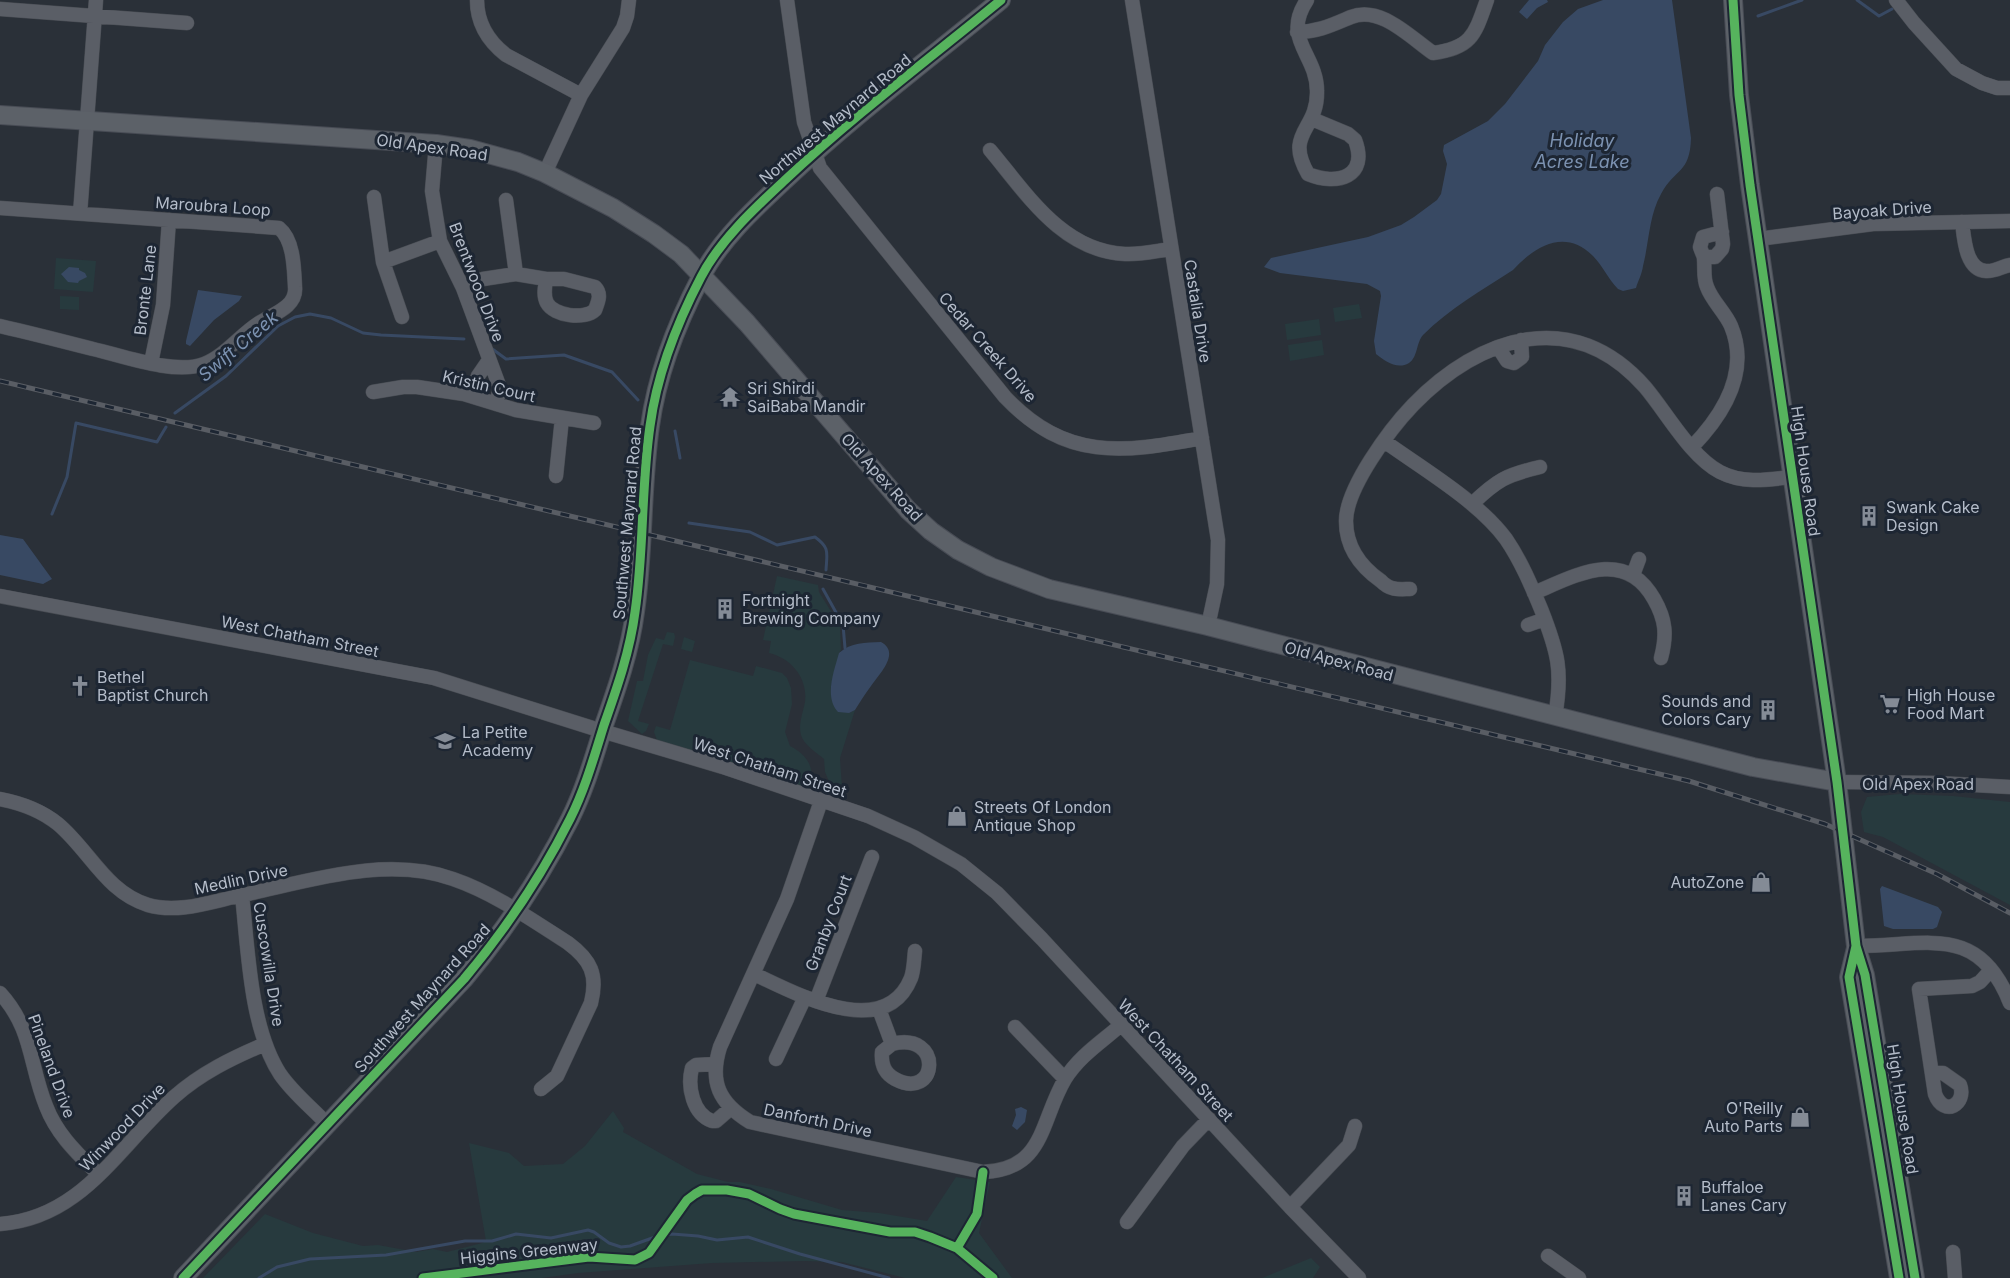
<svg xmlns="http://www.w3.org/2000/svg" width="2010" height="1278" font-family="Inter,sans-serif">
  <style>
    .green { fill: #273a3e }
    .water { fill: #384963 }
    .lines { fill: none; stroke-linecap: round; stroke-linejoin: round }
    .stream { stroke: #384963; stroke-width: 3 }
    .minor-casing { stroke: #484c53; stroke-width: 15 }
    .major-casing { stroke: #484c55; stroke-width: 20 }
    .minor { stroke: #5a5e66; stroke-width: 14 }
    .major { stroke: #5c6168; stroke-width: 18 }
    .rail-casing { stroke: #595d64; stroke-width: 5 }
    .rail { stroke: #1d2633; stroke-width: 3; stroke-dasharray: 9; stroke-linecap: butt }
    .cycleway-casing { stroke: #1d2633; stroke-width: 13 }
    .cycleway { stroke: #56b35d; stroke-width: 9 }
    .labels { text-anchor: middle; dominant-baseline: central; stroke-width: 6; stroke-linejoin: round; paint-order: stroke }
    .street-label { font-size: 16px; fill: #b4bcc9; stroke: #1d2633 }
    .poi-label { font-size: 16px; fill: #b4bcc9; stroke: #1d2633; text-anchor: start }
    .water-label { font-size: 18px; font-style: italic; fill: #7c92b1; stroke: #1d2633 }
  </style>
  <rect width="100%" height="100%" fill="#2a3038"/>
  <path class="green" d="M56 258 96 261 93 292 54 289Z
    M60 296 79 297V310L60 309Z
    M1359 304 1362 318 1335 322 1333 308Z
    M1319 319 1321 335 1287 340 1285 324Z
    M1322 340 1324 355 1290 361 1288 345Z
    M777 576 818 585 819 592 840 626 841 650 839 653 849 713 855 710 840 758 842 787 830 784 825 772 824 759C817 753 803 744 801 735 798 725 803 712 805 702 808 678 791 658 769 653L771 641 763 640Z
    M667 632 674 633 675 637 673 646 663 644 638 721 649 724 646 731 642 734 628 721 637 681H643L648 655 656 638 664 640Z
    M684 637 695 641 692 652 681 649Z
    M690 660 753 676 756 666 782 673 787 678 791 688 792 704 785 732 790 746C805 754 814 764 811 782L803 787 657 740 654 732 656 726 670 730Z
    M1900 794 1953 796 2010 802V905L1883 837 1864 832 1861 812 1867 797Z
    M613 1111 624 1128 623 1132 697 1174 728 1182H740L771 1189 842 1210 879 1213 927 1221 956 1177 990 1182 979 1233 1012 1278H905L842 1262 804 1261 712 1263 578 1273 542 1278H203L265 1214 313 1233 363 1246 378 1245 416 1252 433 1249 447 1252 482 1243 486 1241 469 1143 509 1153 524 1166 563 1164 585 1146Z
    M1311 1258 1320 1267 1313 1278H1262Z"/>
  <path class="water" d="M1529 0H1547L1548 2 1537 8 1527 19 1519 12Z
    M1603 0H1672L1691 138C1690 174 1675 168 1661 194 1649 215 1649 243 1643 266 1642 274 1638 281 1636 288L1623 291 1618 289C1608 279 1603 266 1593 256 1565 228 1535 246 1513 270 1482 290 1449 309 1423 335 1416 343 1418 357 1409 363 1397 370 1385 361 1376 354L1374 341 1381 296 1380 291 1367 284 1280 273 1264 267 1271 258 1368 237 1401 225 1414 217 1437 200 1441 194 1447 164 1443 151 1444 145 1488 121 1505 104 1538 61 1545 45 1563 22 1578 9Z
    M69 267 79 268V270L85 273 87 277 79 281 78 283 68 282 61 274Z
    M198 290 242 296 239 301 214 320 190 346 186 344V341Z
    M0 535 23 539 52 579 43 584 0 575Z
    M881 642C901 653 879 674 871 686 865 694 860 702 855 710L849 713 838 712C824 697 834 671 839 653 851 642 865 643 881 642Z
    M1882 886 1938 907 1942 912 1937 927 1933 929H1893L1884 926 1880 889Z
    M1021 1107 1027 1110 1025 1122 1017 1130 1012 1126 1016 1115 1015 1109Z"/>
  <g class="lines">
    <path class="stream" d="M1857 0 1879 16 1892 9
      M1758 16 1802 0
      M491 348 506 359 564 355 612 372 638 400
      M175 413 226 376 278 326 295 317 310 314 331 318 363 333 381 335 464 339
      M675 431 680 458
      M52 514 67 477 76 423 157 442 166 427
      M689 523 750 532 777 545 815 537C830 548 827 552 826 570
      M823 589 843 625 845 648
      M259 1278 277 1267 310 1259 386 1255 465 1241H492L516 1234 551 1238 588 1230 594 1232 609 1243 621 1247 630 1246 655 1237 672 1234 698 1236 717 1240 748 1237 800 1254 889 1278"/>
    <g class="minor-casing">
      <path id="minor" d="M477 0C477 24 488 41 506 55L581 95
        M787 0 804 122 820 168 1005 397C1066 461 1122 453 1202 438
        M1132 0 1218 540 1217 584 1208 626
        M1307 0C1281 39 1317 54 1317 91 1318 131 1284 132 1308 174 1337 186 1369 177 1355 140L1348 134 1312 119
        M1896 0 1914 23 1956 69 1982 83 1997 88H2010
        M0 9 187 23
        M1297 32C1318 32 1332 25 1351 17 1380 5 1410 37 1433 53 1472 48 1475 34 1487 0
        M436 144 432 191 440 241 463 288 500 388 496 404
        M990 150C1027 194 1062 251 1125 254 1140 255 1156 251 1171 249
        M545 173 581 95 623 28 627 16 629 0
        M374 197 383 262 402 317
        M506 200 516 274
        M0 208 279 228C294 240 294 269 295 287 297 307 273 314 259 323 240 335 225 356 204 364 175 375 123 356 93 349 62 341 31 333 0 326
        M80 214 96 0
        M1962 222C1964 236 1965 270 1986 271 1994 272 2003 266 2010 265
        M1758 239 1873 224 2010 221
        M1704 257H1715L1722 249 1723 244 1717 194
        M383 262 440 241
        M463 288 483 279 516 274 546 279H564L595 287C602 294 598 302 595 310 585 320 554 316 547 303 543 296 545 287 546 279
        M1498 347 1507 361 1514 363 1522 357 1521 340
        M151 363 163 305 169 220
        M373 392 403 387H417L464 394 516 410 594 423
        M471 396 478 376 489 360
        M1384 441C1423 469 1478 501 1506 539 1521 561 1531 585 1541 609 1558 652 1563 671 1555 717
        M1692 447C1723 415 1750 372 1731 326 1725 312 1712 301 1707 287 1703 278 1705 269 1704 259 1704 255 1701 251 1700 247L1703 237 1722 232
        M556 476 562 418
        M1472 504C1497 480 1506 475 1540 467
        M1633 575 1639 559
        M1410 589C1405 589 1398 590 1392 588 1388 587 1384 584 1381 581 1361 567 1346 547 1346 521 1346 488 1390 429 1413 405 1480 336 1573 305 1645 387 1667 413 1690 456 1720 472 1743 484 1767 480 1791 477
        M1534 593C1576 575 1625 547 1654 599 1666 620 1667 635 1661 658
        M0 596 434 678 602 731 723 767 868 816 914 837 961 864 997 893 1042 939 1290 1207 1359 1278
        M1528 625 1545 619
        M1837 782 1938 783 2010 787
        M0 799C21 803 42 811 58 824 90 851 106 892 148 905 179 914 213 901 243 895 309 881 387 855 453 879 494 893 532 920 568 943 591 960 598 975 591 1003L557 1076 541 1089
        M821 801 787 899 720 1047C709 1082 719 1103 750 1122L983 1172C1045 1170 1040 1121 1065 1079 1079 1056 1103 1041 1122 1024
        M242 895C248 949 250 1028 280 1074 293 1093 311 1107 327 1124
        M1856 946C1923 947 1978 921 2010 1003
        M754 974C795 993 885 1043 911 978 914 970 914 959 915 951
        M0 993C33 1029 29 1064 46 1106 57 1135 78 1154 99 1175
        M816 1001 872 857
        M879 1009 892 1044 882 1052C881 1064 884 1073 895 1079 938 1102 944 1031 892 1044
        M1015 1027 1065 1079
        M776 1059 805 997
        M715 1064 696 1065 692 1068C687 1087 693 1114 712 1121H716L731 1108
        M1933 1073H1943L1960 1085C1967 1104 1944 1118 1935 1094L1919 989 1972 986 1980 982 1991 970
        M1290 1207 1349 1145 1355 1126
        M1127 1222 1183 1146 1209 1119
        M0 1224C82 1218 118 1147 174 1097 201 1073 232 1058 265 1044
        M1953 1252 1955 1278
        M1548 1256 1579 1278"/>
    </g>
    <g class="major-casing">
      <path id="major" d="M1733 0 1739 95 1750 185 1837 782 1856 946 1865 975 1915 1278
        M0 115 436 144 470 149 518 162 545 173 613 208 654 234 681 254 747 323 908 510 931 531 958 550 991 567 1049 589 1208 626 1753 767 1837 782
        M1856 948 1849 977 1899 1278
        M183 1278 464 979C506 929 541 877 570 819 585 789 594 757 604 725 617 688 630 651 635 612 644 551 641 488 650 426 657 374 677 323 701 277 720 240 755 208 785 180 853 116 929 59 1001 0"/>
    </g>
    <use href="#minor" class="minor"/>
    <use href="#major" class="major"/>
    <g class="rail-casing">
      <path id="rail" d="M0 381 1689 781 1825 824 1937 874 2010 913"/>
    </g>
    <use href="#rail" class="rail"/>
    <g class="cycleway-casing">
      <path id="cycleway" d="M1733 0 1739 95 1750 185 1837 782 1856 946 1865 975 1915 1278
        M1856 946 1849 977 1899 1278
        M957 1248 977 1214 983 1172
        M183 1278 464 979C506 929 541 877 570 819 585 789 594 757 604 725 617 688 630 651 635 612 644 551 641 488 650 426 657 374 677 323 701 277 720 240 755 208 785 180 853 116 929 59 1001 0
        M423 1278 589 1257 635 1260 649 1253 687 1200 695 1194 702 1190H727L749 1194 780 1209 794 1214 890 1232H915L930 1237 957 1248 993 1278"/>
    </g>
    <use href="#cycleway" class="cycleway"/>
  </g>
  <defs>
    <g id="temple-bare" transform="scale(1.62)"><path d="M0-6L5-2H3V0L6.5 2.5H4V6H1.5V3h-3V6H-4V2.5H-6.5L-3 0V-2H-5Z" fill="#848b96" stroke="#1d2633" stroke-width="2.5" paint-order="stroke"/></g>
    <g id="building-bare" transform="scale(1.62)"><path d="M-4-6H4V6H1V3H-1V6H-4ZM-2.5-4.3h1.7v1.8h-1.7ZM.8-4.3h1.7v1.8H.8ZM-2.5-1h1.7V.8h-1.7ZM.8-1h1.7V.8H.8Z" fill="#848b96" stroke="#1d2633" stroke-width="2.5" paint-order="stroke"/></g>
    <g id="church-bare" transform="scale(1.62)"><path d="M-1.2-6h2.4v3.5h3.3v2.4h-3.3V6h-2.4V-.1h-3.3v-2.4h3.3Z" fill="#848b96" stroke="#1d2633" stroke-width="2.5" paint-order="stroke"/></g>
    <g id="supermarket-bare" transform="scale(1.62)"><path d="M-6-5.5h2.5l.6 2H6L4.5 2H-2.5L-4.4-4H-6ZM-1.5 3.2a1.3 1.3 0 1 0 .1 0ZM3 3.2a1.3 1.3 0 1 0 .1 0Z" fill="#848b96" stroke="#1d2633" stroke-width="2.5" paint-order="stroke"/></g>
    <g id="school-bare" transform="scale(1.62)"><path d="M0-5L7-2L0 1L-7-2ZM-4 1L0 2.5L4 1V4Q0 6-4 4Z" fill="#848b96" stroke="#1d2633" stroke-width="2.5" paint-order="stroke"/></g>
    <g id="shop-bare" transform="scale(1.62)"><path d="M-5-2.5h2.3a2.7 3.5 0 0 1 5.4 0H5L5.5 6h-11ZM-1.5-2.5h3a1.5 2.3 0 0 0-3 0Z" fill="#848b96" stroke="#1d2633" stroke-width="2.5" paint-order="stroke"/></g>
  </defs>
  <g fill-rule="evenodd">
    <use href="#temple-bare" x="730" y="397"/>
    <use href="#building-bare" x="1869" y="516"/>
    <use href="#building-bare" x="725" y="609"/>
    <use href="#church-bare" x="80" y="686"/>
    <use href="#supermarket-bare" x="1890" y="704"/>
    <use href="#building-bare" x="1768" y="710"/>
    <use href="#school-bare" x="445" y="741"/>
    <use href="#shop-bare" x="957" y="816"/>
    <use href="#shop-bare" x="1761" y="882"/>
    <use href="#shop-bare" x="1800" y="1117"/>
    <use href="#building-bare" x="1684" y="1196"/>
  </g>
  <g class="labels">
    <g class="street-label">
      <text transform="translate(835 119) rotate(-40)">Northwest Maynard Road</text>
      <text transform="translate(432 147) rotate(8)">Old Apex Road</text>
      <text transform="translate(213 206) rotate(4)">Maroubra Loop</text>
      <text transform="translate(1882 210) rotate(-4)">Bayoak Drive</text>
      <text transform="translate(477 282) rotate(69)">Brentwood Drive</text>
      <text transform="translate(145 290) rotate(-83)">Bronte Lane</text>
      <text transform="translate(1198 311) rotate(81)">Castalia Drive</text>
      <text transform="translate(988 347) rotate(49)">Cedar Creek Drive</text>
      <text transform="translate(489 386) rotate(13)">Kristin Court</text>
      <text transform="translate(1806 471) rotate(82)">High House Road</text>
      <text transform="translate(882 477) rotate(48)">Old Apex Road</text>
      <text transform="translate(627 523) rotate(-85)">Southwest Maynard Road</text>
      <text transform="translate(300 636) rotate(11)">West Chatham Street</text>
      <text transform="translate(1339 661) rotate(15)">Old Apex Road</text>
      <text transform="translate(770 767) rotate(18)">West Chatham Street</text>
      <text x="1918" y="784">Old Apex Road</text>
      <text transform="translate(241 879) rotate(-12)">Medlin Drive</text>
      <text transform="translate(828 923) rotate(-69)">Granby Court</text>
      <text transform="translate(269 964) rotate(81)">Cuscowilla Drive</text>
      <text transform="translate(422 998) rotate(-48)">Southwest Maynard Road</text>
      <text transform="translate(1176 1060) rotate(47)">West Chatham Street</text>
      <text transform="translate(52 1066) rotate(70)">Pineland Drive</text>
      <text transform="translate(1903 1109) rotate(81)">High House Road</text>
      <text transform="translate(818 1120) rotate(12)">Danforth Drive</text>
      <text transform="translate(122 1127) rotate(-46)">Winwood Drive</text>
      <text transform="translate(529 1251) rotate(-6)">Higgins Greenway</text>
    </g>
    <g class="poi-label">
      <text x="747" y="388">Sri Shirdi<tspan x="747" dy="18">SaiBaba Mandir</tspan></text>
      <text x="1886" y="507">Swank Cake<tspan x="1886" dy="18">Design</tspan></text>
      <text x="742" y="600">Fortnight<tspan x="742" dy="18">Brewing Company</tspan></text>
      <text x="97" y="677">Bethel<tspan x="97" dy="18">Baptist Church</tspan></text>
      <text x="1907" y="695">High House<tspan x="1907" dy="18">Food Mart</tspan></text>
      <text x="1751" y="701" text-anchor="end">Sounds and<tspan x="1751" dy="18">Colors Cary</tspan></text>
      <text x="462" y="732">La Petite<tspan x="462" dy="18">Academy</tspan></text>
      <text x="974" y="807">Streets Of London<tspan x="974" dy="18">Antique Shop</tspan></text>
      <text x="1744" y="882" text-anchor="end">AutoZone</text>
      <text x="1783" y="1108" text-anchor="end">O'Reilly<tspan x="1783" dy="18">Auto Parts</tspan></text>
      <text x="1701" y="1187">Buffaloe<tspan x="1701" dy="18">Lanes Cary</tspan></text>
    </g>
    <g class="water-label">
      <text x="1582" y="140">Holiday<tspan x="1582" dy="21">Acres Lake</tspan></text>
      <text transform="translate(238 346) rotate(-40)">Swift Creek</text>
    </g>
  </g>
</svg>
